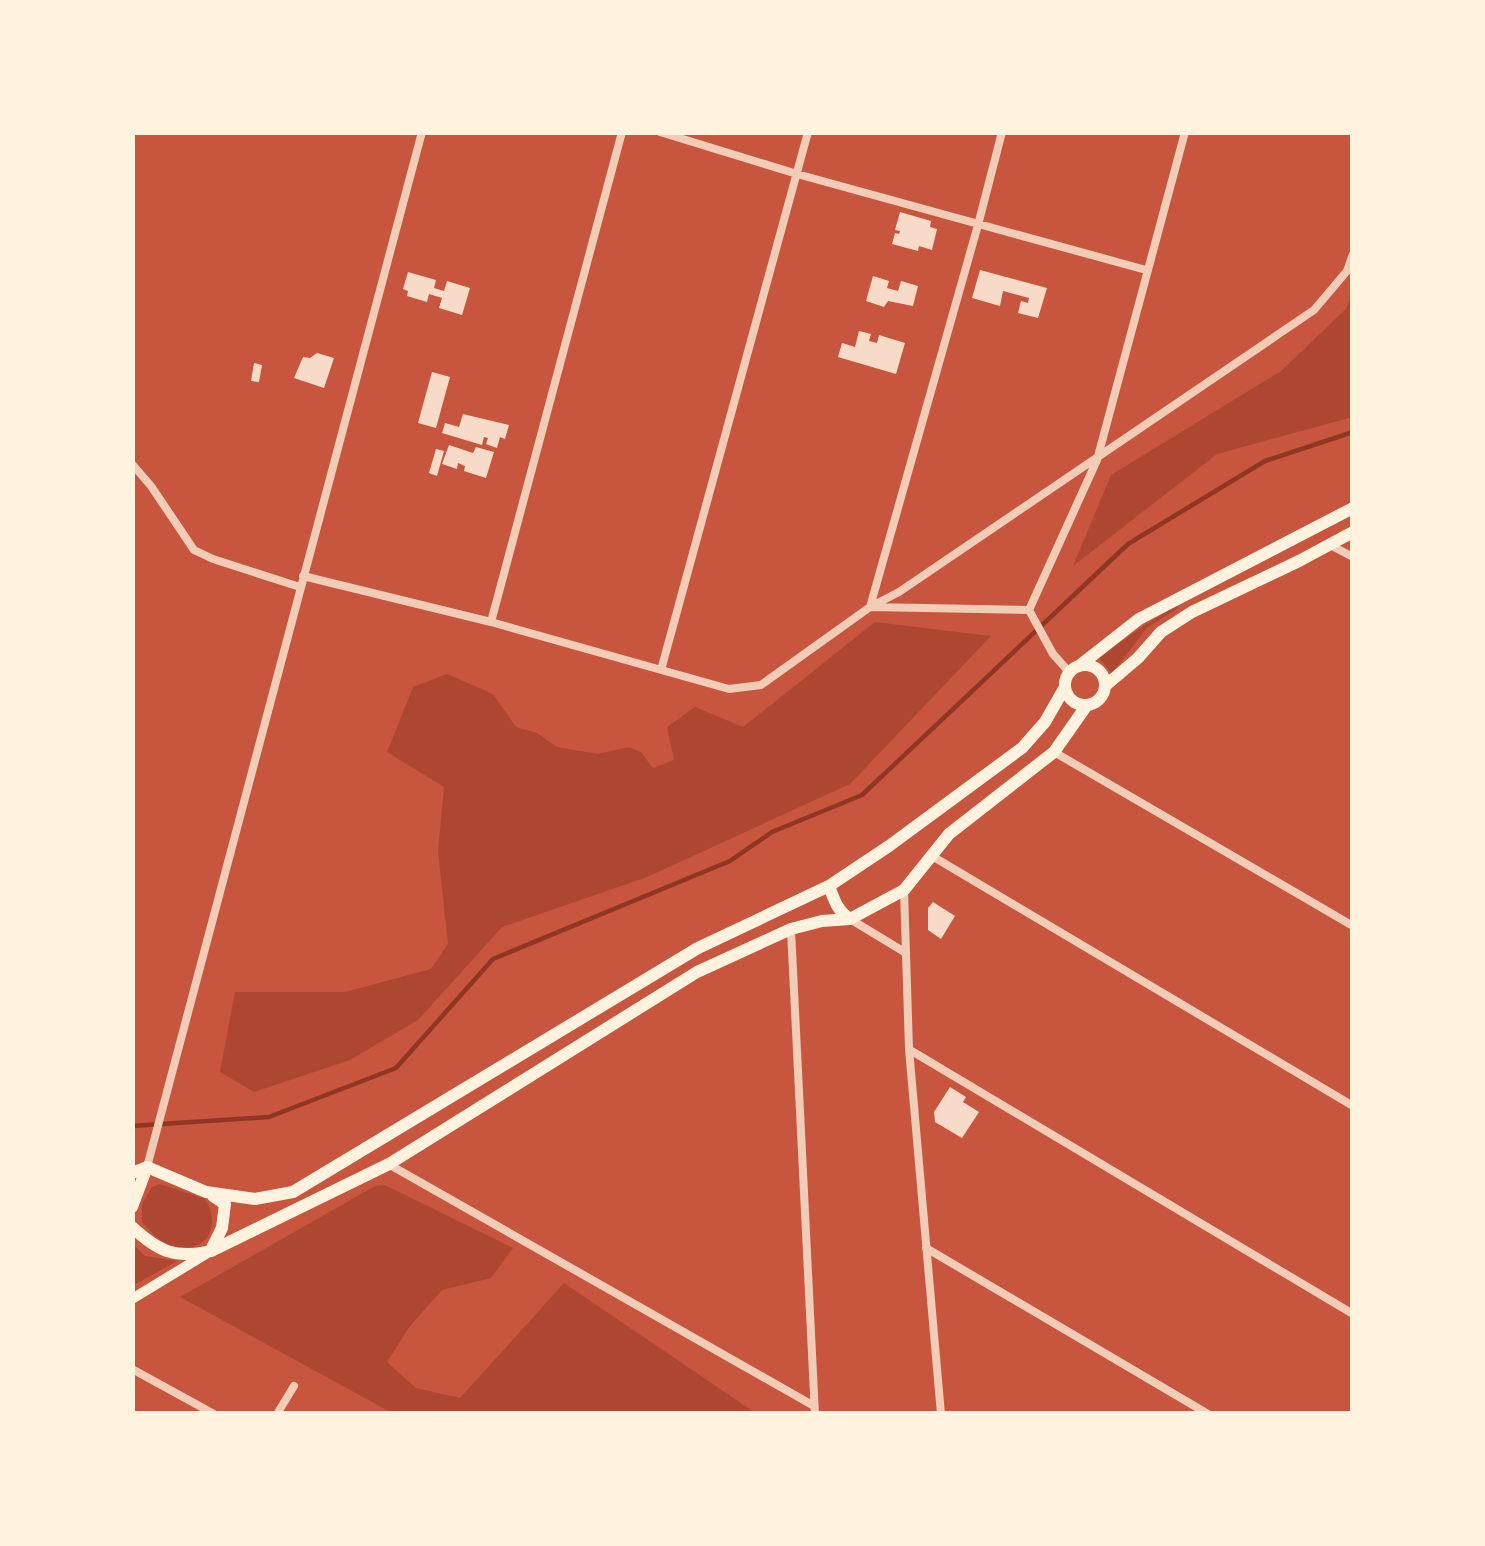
<svg xmlns="http://www.w3.org/2000/svg" width="1485" height="1546" font-family="'Titillium Web',sans-serif">
  <style>
    .green { fill: #ae4732 }
    .lines { fill: none; stroke-linecap: round; stroke-linejoin: round }
    .stream { stroke: #8f3625; stroke-width: 4.5 }
    .building { fill: #f7dbc8 }
    .minor { stroke: #f1ccb7; stroke-width: 8 }
    .secondary { stroke: #fff3e0; stroke-width: 10 }
    .primary { stroke: #fff3e0; stroke-width: 12 }
  </style>
  <rect width="100%" height="100%" fill="#c8553d"/>
  <path class="green" d="M1353 291V417L1217 454 1073 566 1111 475 1281 371 1346 309Z
    M1175 606 1178 608 1147 628 1112 673 1099 658 1139 629Z
    M875 622 991 636 850 784 647 877 502 927 418 1020 350 1060 254 1092 220 1072 235 992H345L431 969 448 944 438 852 444 787 387 752 413 687 447 674 493 694 516 727 537 733 557 747 598 754 629 747 641 752 653 768 674 760 667 727 695 707 743 727Z
    M160 1184 205 1199C225 1232 199 1260 164 1242 156 1239 148 1228 142 1222V1204L152 1187Z
    M385 1185 513 1248 491 1278 442 1290 410 1326 387 1362 416 1388 460 1398 564 1283 757 1414H394L180 1297 375 1186Z
    M132 1243 145 1256 177 1261 132 1286Z"/>
  <g class="lines">
    <path class="stream" d="M132 1126 269 1117 396 1068 493 959 730 861 772 832 862 795 1128 544 1265 461 1353 432"/>
  </g>
  <path class="building" d="M900 212 931 221 930 227 937 229 932 250 919 246 918 251 892 244 895 233 899 234 900 231 895 230Z
    M980 270 1047 288 1038 318 1018 313 1021 301 1028 303 1029 298 1003 291 1000 306 972 298Z
    M408 272 436 280 434 288 444 291 447 281 470 288 462 315 439 308 442 298 429 294 427 302 407 296 408 291 403 289Z
    M873 276 889 281 887 288 898 291 901 281 918 286 913 306 888 301 884 307 866 301Z
    M859 331 871 334 869 341 877 343 879 335 905 343 896 374 838 357 842 343 855 347Z
    M317 353 334 358 324 388 294 378 303 357 310 358Z
    M254 363 262 365 259 382 251 381Z
    M432 372 450 377 436 428 418 423Z
    M463 414 509 425 505 439 500 437 497 448 486 444 488 438 484 437 482 445 442 433 445 423 459 427Z
    M449 445 473 453 476 447 494 452 486 478 464 471 465 466 458 463 457 469 442 464Z
    M436 449 444 451 437 476 429 473Z
    M933 902 955 916 941 939 928 930V908Z
    M950 1087 966 1097 963 1102 979 1112 962 1138 935 1122 934 1112Z"/>
  <g class="lines">
    <path class="minor" d="M660 132 797 174 1146 270
      M1002 132 978 225 870 607 1029 610
      M132 464 151 486 194 550 213 559 300 587
      M1330 545 1353 557
      M303 576 491 622 729 689 761 685 870 607 899 592 1314 310 1347 271 1353 254
      M1029 610 1097 460 1185 132
      M1029 610 1053 654 1070 673
      M491 622 622 132
      M661 670 808 132
      M1054 752 1353 926
      M932 856 1353 1106
      M904 890 909 1049 941 1414
      M850 919 906 953
      M791 930 815 1414
      M910 1050 1353 1314
      M390 1165 814 1406
      M147 1167 422 132
      M926 1248 1208 1414
      M132 1369 214 1414
      M277 1414 294 1386"/>
    <path class="secondary" d="M132 1299 206 1254"/>
    <path class="primary" d="M1065 685a20 20 0 1 1 40 0a20 20 0 1 1-40 0Z
      M1079 666 1139 619 1353 508
      M1105 686 1138 658 1161 632 1192 612 1299 561 1353 532
      M829 886C834 899 837 911 850 919
      M132 1173 147 1167 206 1192 255 1199 293 1192 698 948 829 886 889 846 1022 748 1045 722 1065 687
      M132 1207 147 1167
      M132 1227C159 1252 175 1259 211 1251L389 1164 697 972 791 929 822 921 850 919 904 890 949 834 1054 752 1087 705
      M211 1250 222 1228 225 1204 213 1196"/>
  </g>
  <rect width="1485" height="1546" fill="none" stroke="#fff3e0" stroke-width="270"/>
</svg>
